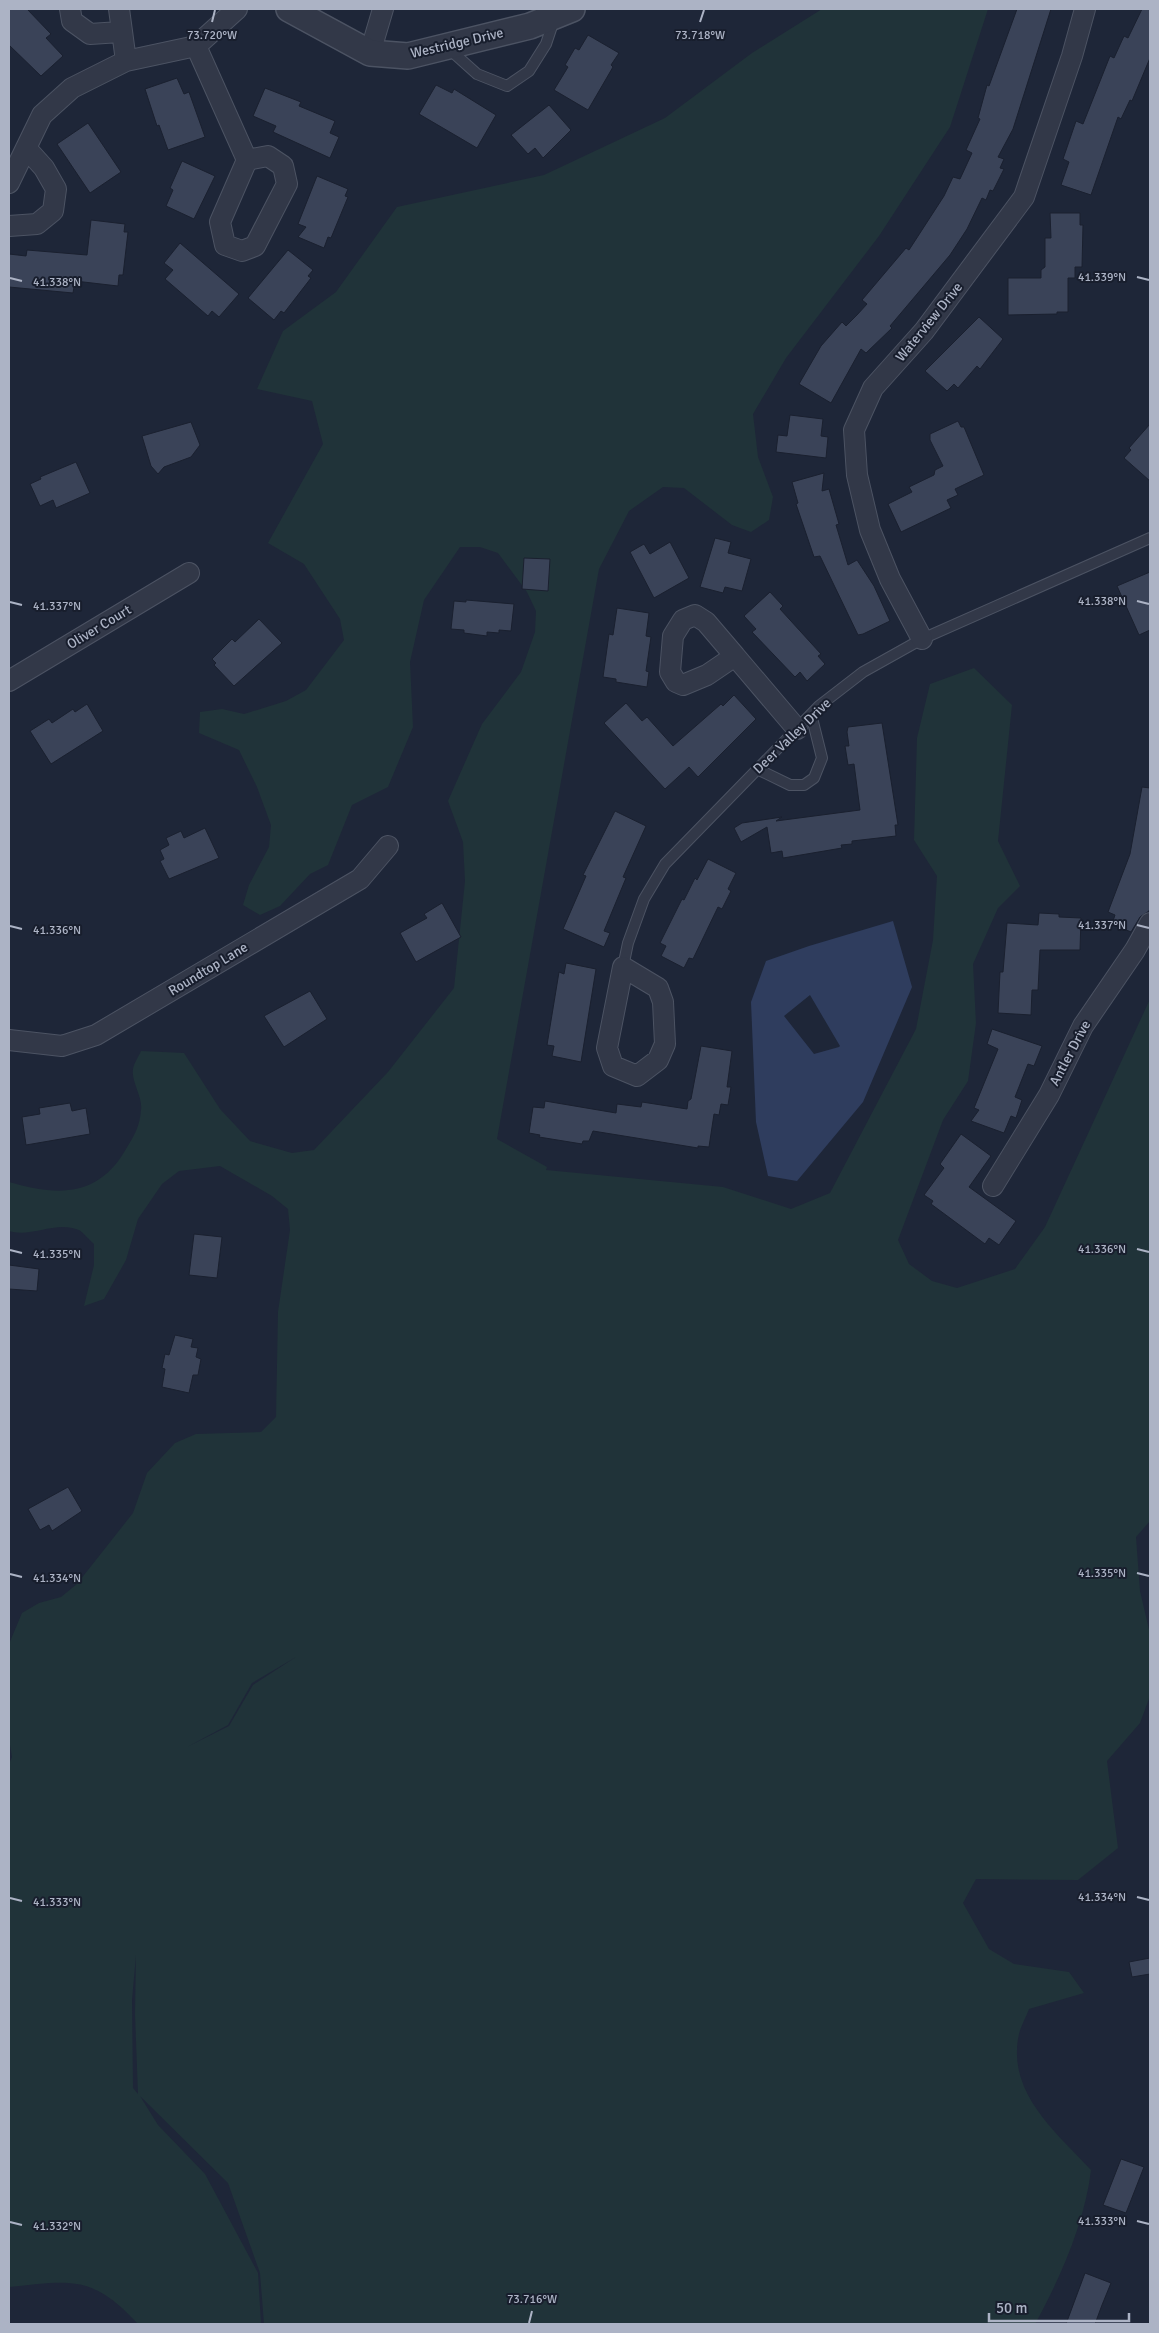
<svg xmlns="http://www.w3.org/2000/svg" width="1159" height="2333" font-family="Signika,sans-serif">
  <style>
    .green { fill: #203339; fill-rule: evenodd }
    .water { fill: #2f3d5e; fill-rule: evenodd }
    .building { fill: #3a4358; stroke: #1a202f }
    .lines { fill: none; stroke-linecap: round; stroke-linejoin: round }
    .service-casing { stroke: #4c5363; stroke-width: 12 }
    .minor-casing { stroke: #4c5363; stroke-width: 22 }
    .tertiary-casing { stroke: #4c5363; stroke-width: 28 }
    .service { stroke: #323848; stroke-width: 10 }
    .minor { stroke: #323848; stroke-width: 20 }
    .tertiary { stroke: #323848; stroke-width: 25 }
    .ticks { fill: none; stroke: #acb3c5; stroke-width: 2 }
    .labels { text-anchor: middle; dominant-baseline: central; stroke-width: 4; stroke-linejoin: round; paint-order: stroke }
    .street-label { font-size: 14px; fill: #acb3c5; stroke: #181e2d }
    .ticks-label { font-size: 12px; text-anchor: middle; fill: #acb3c5; stroke: #181e2d; stroke-width: 4; stroke-linejoin: round; paint-order: stroke }
  </style>
  <rect width="100%" height="100%" fill="#1e2638"/>
  <path class="green" d="M822 9H988L950 127 879 236 786 358 753 414 758 457 773 497 769 520 751 532 732 525 684 488 663 487 629 511 599 569 497 1139 547 1167 546 1170 723 1187 791 1209 830 1193 916 1029 933 940 937 876 914 840 917 738 930 684 974 668 1012 705 998 841 1020 886 998 908 973 964 976 1023 968 1081 943 1120 898 1240 909 1264 932 1281 957 1288 1015 1269 1045 1227 1150 999V1521L1136 1537 1140 1591 1150 1634V1696L1140 1723 1107 1761 1118 1848 1078 1880 976 1879 963 1903 989 1949 1014 1964 1069 1972 1084 1993 1029 2009C1026 2017 1021 2026 1019 2034 1006 2092 1056 2132 1091 2170 1085 2222 1060 2279 1035 2324H264L260 2273 228 2183 140 2096 158 2125 205 2174 258 2273 261 2324H138C92 2274 71 2281 9 2287V1764L12 1757 9 1739V1644L22 1613 39 1603 61 1597 77 1584 133 1513 147 1473 175 1443 196 1434 261 1432 276 1417 278 1312 290 1230 288 1209 272 1196 220 1166 179 1171 162 1184 138 1219 126 1260 104 1299 84 1306 94 1265V1244C89 1240 84 1233 79 1230 56 1220 31 1238 9 1231V1182C57 1196 98 1198 126 1149 134 1136 140 1126 141 1110 143 1097 131 1082 133 1069 134 1063 139 1056 141 1051L184 1053 220 1109 250 1141 292 1153 314 1150 388 1072 454 988 465 881 463 842 448 801 482 724 521 672 535 632 536 611 527 592 498 553 480 547H460L424 600 410 662 413 727 388 787 352 805 328 865 310 874 280 906 260 915 243 905 249 885 269 847 271 825 257 787 239 750 199 733 200 712 222 709 244 714 286 701 306 690 344 640 340 619 304 564 268 543 323 444 312 401 257 389 283 331 336 292 397 207 544 175 665 118 752 53ZM296 1657 253 1685 229 1726 187 1747 228 1725 252 1683ZM136 1955 135 2014 138 2094 133 2088 132 2000Z"/>
  <path class="water" d="M893 921 912 987 863 1102 797 1181 768 1176 756 1122 751 1002 766 961 809 946ZM810 995 840 1046 839 1047 814 1054 784 1016Z"/>
  <path class="building" d="M9 9H27L51 34 46 38 63 56 41 76 9 45Z
    M1017 9H1051L1013 129 998 157 1004 159 1000 168 1004 169 993 191 990 190 986 200 982 198 967 229 950 255 890 326 892 328 866 353 861 349 831 403 799 384 821 346 842 322 846 326 857 315 867 304 862 300 906 248 909 250 944 196 953 177 960 179 972 153 966 150 980 119 978 118 987 85 989 86Z
    M1142 9H1150V58L1132 101 1130 100 1121 119 1118 117 1091 195 1061 185 1069 162 1063 159 1076 121 1083 124 1110 56 1114 58 1124 36 1128 38Z
    M588 35 619 53 611 65 613 67 588 110 554 90 568 67 565 65 575 48 579 50Z
    M177 78 184 94 189 92 205 137 168 150 159 125 157 126 145 89Z
    M436 85 452 93 454 89 496 115 477 148 419 114Z
    M265 88 301 102 299 106 335 121 330 133 339 137 330 158 273 132 276 126 253 116Z
    M549 105 571 130 543 158 535 148 528 154 511 135Z
    M88 123 121 172 90 193 57 144Z
    M182 161 215 176 194 219 166 206 173 190 170 188Z
    M317 176 348 189 345 196 348 197 331 238 328 237 324 248 298 237 306 227 298 224Z
    M1050 213H1080V225H1083L1082 267H1075V278H1068V312H1057V314L1008 315V278H1041V270L1045 267V238H1051Z
    M91 220 125 224 124 232H128L123 275H119L118 286 75 281 73 293 9 287V254L26 256 27 250 87 255Z
    M180 243 239 294 219 317 212 311 208 316 165 279 173 270 164 263Z
    M288 250 313 270 308 276 311 278 284 313 281 311 274 320 248 298Z
    M979 317 1003 339 980 369 977 366 958 388 954 384 947 391 925 371Z
    M790 415 823 419 821 436 828 437 826 458 776 452 778 435 787 436Z
    M958 421 961 427H964L984 475 955 489 958 495 947 500 951 508 901 532 888 504 912 492 909 487 934 475 935 470 943 466 930 440V434Z
    M191 422 200 445 191 457 164 467 158 474 151 466 142 436Z
    M1150 424V481L1124 458 1131 450 1129 448Z
    M76 462 90 493 56 508 53 500 40 506 30 484 41 479 40 477Z
    M824 473 822 491 829 489 839 524 836 525 848 565 857 560 874 586 890 621 863 634 858 635 820 556 814 557 796 504 798 503 792 482Z
    M715 538 731 542 728 553 751 559 742 591 725 587 723 593 700 587Z
    M670 542 689 578 654 598 630 552 644 544 650 554Z
    M524 558 550 559 548 591 522 589Z
    M1150 572V630L1139 635 1117 586Z
    M770 592 783 606 780 609 821 654 818 656 825 664 807 681 800 672 795 677 752 632 756 629 744 616Z
    M466 600 514 604 511 631 499 630V633L487 632V636L464 633V630L451 629 454 601 466 602Z
    M617 608 649 613 646 636 651 637 646 671 649 672 647 687 616 682V679L603 677 609 634 613 635Z
    M259 619 282 643 234 686 214 665 216 663 212 659 232 639 235 642Z
    M734 695 756 719 698 777 689 767 665 789 604 723 626 703 642 721 647 717 673 746 721 704 723 706Z
    M87 704 103 731 51 764 30 731 49 719 52 723 73 709 75 712Z
    M882 723 898 825H895L896 836 852 841V844L841 845 842 848 783 858 782 851 771 853 767 827 741 842 734 828 742 823 782 817 776 821 860 810 854 764 848 765 845 746H849L847 732 848 727Z
    M1142 787 1150 788V908L1149 911 1140 917 1131 932 1112 924 1115 915 1108 912 1130 854Z
    M615 811 646 826 623 877 626 878 604 931 610 933 604 947 563 929 586 876 583 875Z
    M205 828 219 858 169 879 160 861 164 859 160 850 169 845 166 838 181 831 184 838Z
    M708 859 736 873 728 889 731 891 722 909 718 907 693 959 689 958 684 968 661 956 666 946 660 943 682 899 684 900 695 878 697 880Z
    M442 903 461 937 416 962 400 933 427 918 424 914Z
    M1039 913 1059 914V917L1081 918 1080 950H1040L1038 990H1032L1031 1015 998 1013 1000 972H1003L1007 923 1038 925Z
    M566 963 596 969 581 1062 552 1056 554 1046 547 1045 559 972 564 974Z
    M310 991 327 1019 284 1047 264 1016Z
    M992 1029 1042 1046 1034 1066 1028 1064 1015 1097 1022 1100 1016 1118 1011 1116 1004 1133 971 1121 979 1110 974 1108 998 1049 987 1044Z
    M701 1046 732 1051 727 1087H731L728 1105 721 1104 719 1115 714 1114 709 1147 698 1146V1148L593 1131 589 1141H583L582 1144 539 1137 540 1135 529 1133 533 1107 544 1108 545 1101 616 1113 617 1104 641 1107 642 1102 687 1109 688 1101 691 1099Z
    M70 1103 72 1111 86 1108 90 1134 26 1145 22 1117 40 1114 39 1108Z
    M961 1134 991 1156 969 1187 1016 1221 999 1245 989 1238 985 1244 931 1204 933 1201 924 1195 944 1168 940 1164Z
    M194 1234 222 1237 217 1278 189 1275Z
    M9 1265 39 1269 37 1291 9 1289Z
    M175 1335 193 1339 191 1347 198 1348 196 1357 201 1359 198 1375H193L189 1393 162 1387 165 1369 162 1368 165 1354 169 1355Z
    M68 1487 82 1511 52 1531 49 1525 40 1530 28 1509Z
    M1150 1958V1974L1132 1977 1129 1962Z
    M1121 2159 1144 2167 1126 2213 1103 2205Z
    M1085 2273 1111 2283 1102 2305 1095 2324H1066Z"/>
  <g class="lines">
    <g class="service-casing">
      <path id="service" d="M448 48 477 74 507 86 529 71 546 44 554 20
        M757 769 790 785H804L814 778 822 758 811 714
        M623 967 628 943 644 899 665 864 819 706 863 672 922 639 1150 538"/>
    </g>
    <g class="minor-casing">
      <path id="minor" d="M70 9 72 21 90 34 120 32
        M119 9 126 61
        M196 46 247 160 220 222 225 245 242 251 255 246 287 184 283 166 268 156 247 160
        M370 53 383 9
        M9 183 42 115 72 88 126 61 196 46 237 9
        M9 226 37 224 53 211 56 189 44 168 26 148
        M695 615 706 622 735 656 707 675 683 685 676 682 670 672 673 636 683 620Z
        M922 639 890 579 870 530 857 475 854 430 873 388 924 331 1024 197 1072 56 1085 9
        M735 656 797 729
        M9 681 189 573
        M623 967 658 988 663 1002 665 1044 658 1060 637 1076 613 1066 607 1048Z
        M9 1040 62 1046 96 1035 360 879 388 846
        M993 1186 1049 1095 1083 1026 1135 950 1150 923"/>
    </g>
    <g class="tertiary-casing">
      <path id="tertiary" d="M289 9 370 53 408 56 530 26 572 9"/>
    </g>
    <use href="#service" class="service"/>
    <use href="#minor" class="minor"/>
    <use href="#tertiary" class="tertiary"/>
  </g>
  <path class="ticks" d="M212 22 215 10M700 22 704 10M1137 277 1149 280M10 278 22 281M1137 601 1149 604M10 602 22 605M1137 925 1149 928M10 926 22 929M1137 1249 1149 1252M10 1250 22 1253M1137 1573 1149 1576M10 1574 22 1577M1137 1897 1149 1900M10 1898 22 1901M1137 2221 1149 2224M10 2222 22 2225M529 2323 532 2311"/>
  <g class="labels">
    <g class="street-label">
      <text transform="translate(457 43) rotate(-13)">Westridge Drive</text>
      <text transform="translate(929 322) rotate(-51)">Waterview Drive</text>
      <text transform="translate(99 627) rotate(-31)">Oliver Court</text>
      <text transform="translate(792 736) rotate(-44)">Deer Valley Drive</text>
      <text transform="translate(208 969) rotate(-31)">Roundtop Lane</text>
      <text transform="translate(1070 1053) rotate(-62)">Antler Drive</text>
    </g>
  </g>
  <g class="ticks-label">
    <text x="212" y="39">73.720°W</text>
    <text x="700" y="39">73.718°W</text>
    <text x="1102" y="281">41.339°N</text>
    <text x="57" y="286">41.338°N</text>
    <text x="1102" y="605">41.338°N</text>
    <text x="57" y="610">41.337°N</text>
    <text x="1102" y="929">41.337°N</text>
    <text x="57" y="934">41.336°N</text>
    <text x="1102" y="1253">41.336°N</text>
    <text x="57" y="1258">41.335°N</text>
    <text x="1102" y="1577">41.335°N</text>
    <text x="57" y="1582">41.334°N</text>
    <text x="1102" y="1901">41.334°N</text>
    <text x="57" y="1906">41.333°N</text>
    <text x="1102" y="2225">41.333°N</text>
    <text x="57" y="2230">41.332°N</text>
    <text x="532" y="2303">73.716°W</text>
  </g>
  <rect width="1159" height="2333" fill="none" stroke="#acb3c5" stroke-width="20"/>
  <path d="M989 2313v8h140v-8" fill="none" stroke="#acb3c5" stroke-width="2.5"/>
  <text x="996" y="2313" font-size="15" fill="#acb3c5" stroke="#181e2d" stroke-width="4" paint-order="stroke">50 m</text>
</svg>
